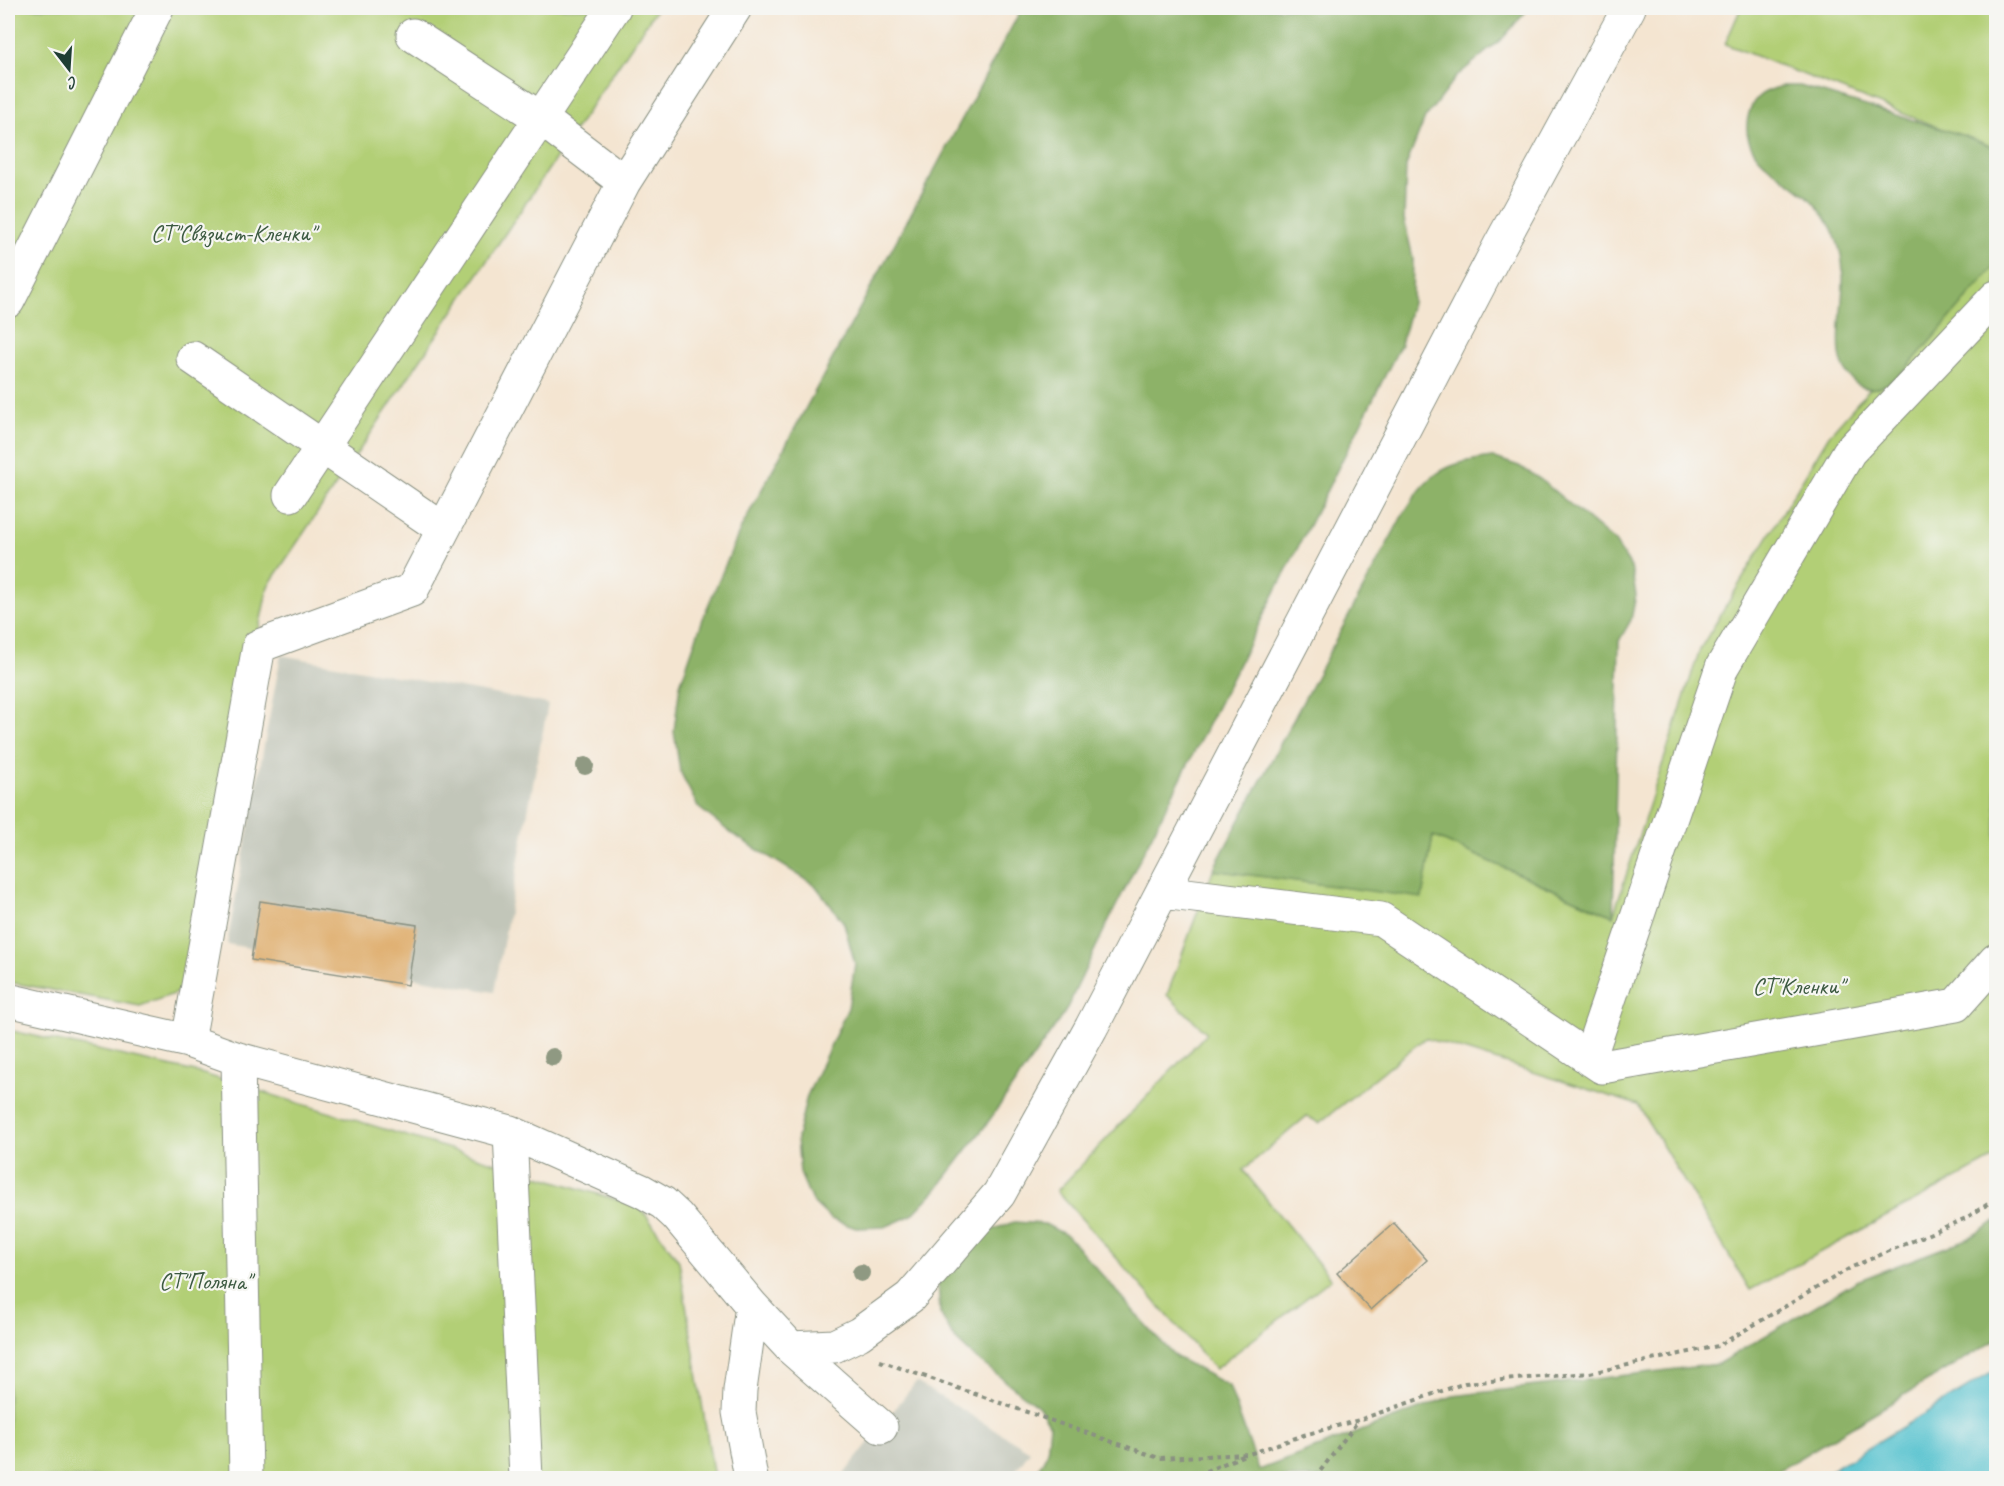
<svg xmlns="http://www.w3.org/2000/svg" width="2004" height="1486" font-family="Caveat,sans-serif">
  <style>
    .industrial { fill: #c2c6b9 }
    .green { fill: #b2cf76; stroke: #688655; stroke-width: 1.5 }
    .forest { fill: #8db267; stroke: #56784e; stroke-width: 1.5 }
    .water { fill: #56c2cf; stroke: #3a8082; stroke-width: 1.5 }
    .building { fill: #e0b173 }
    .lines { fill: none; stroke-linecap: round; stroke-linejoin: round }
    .minor-casing { stroke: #8a9182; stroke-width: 35 }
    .path { stroke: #8a9182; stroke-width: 4; stroke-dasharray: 4.5 4.5; stroke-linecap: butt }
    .minor { stroke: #fff; stroke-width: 33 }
    .tree { fill: #8f9982 }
    .labels { text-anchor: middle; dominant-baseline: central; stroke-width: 4.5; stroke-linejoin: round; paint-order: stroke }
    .park-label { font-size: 24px; fill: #3c5a41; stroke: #f6f6f2 }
  </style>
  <rect width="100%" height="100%" fill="#f6f6f2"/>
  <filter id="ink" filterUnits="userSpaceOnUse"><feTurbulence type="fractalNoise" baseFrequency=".0167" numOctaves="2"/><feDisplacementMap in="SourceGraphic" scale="12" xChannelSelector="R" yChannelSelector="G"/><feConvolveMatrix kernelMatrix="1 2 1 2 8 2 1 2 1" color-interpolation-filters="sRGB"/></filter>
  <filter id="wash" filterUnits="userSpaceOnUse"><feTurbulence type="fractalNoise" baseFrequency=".008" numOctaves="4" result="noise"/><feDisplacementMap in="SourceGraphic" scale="24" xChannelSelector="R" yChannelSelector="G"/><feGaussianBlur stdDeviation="1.35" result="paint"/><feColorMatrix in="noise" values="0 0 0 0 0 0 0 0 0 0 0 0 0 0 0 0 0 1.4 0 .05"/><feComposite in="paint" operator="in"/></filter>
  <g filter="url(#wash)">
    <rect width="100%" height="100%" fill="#f4e5d1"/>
    <path class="industrial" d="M281 655 548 704 494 992 227 944Z
      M916 1382 1030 1451 1010 1478H841Z"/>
    <path class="green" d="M8 8H657L268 586 182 991 140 1006 8 982Z
      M1741 8H1996V150L1725 44Z
      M1996 246V1157L1750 1290 1638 1105 1425 1038 1319 1123 1307 1116 1243 1170 1331 1279 1215 1369 1057 1191 1207 1033 1167 995 1213 870 1422 897 1433 836 1613 916 1700 649 1830 434Z
      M8 1030 200 1073 640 1207 679 1261 714 1478H8Z"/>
    <path class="forest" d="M1022 8H1529L1503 38 1457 76 1425 118 1406 166 1404 219 1413 258 1412 303 1401 344 1109 920 1065 1012 986 1125 936 1190 912 1215 885 1227 856 1228 831 1219 812 1201 800 1173 797 1138 807 1096 848 1008 855 964 844 923 815 885 732 834 698 807 680 771 674 731 680 685 705 613 741 528Z
      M1782 86H1800L1965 136 1996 148V265L1906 369C1890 384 1869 399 1851 379 1845 371 1841 364 1840 354 1836 317 1851 278 1837 241 1831 224 1820 208 1807 196 1782 173 1736 156 1749 113 1754 95 1765 91 1782 86Z
      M1492 457 1519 466 1540 479 1615 542 1631 567 1636 595 1631 620 1619 641 1613 916 1433 836 1422 898 1213 870 1401 518C1428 474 1440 464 1492 457Z
      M1996 1221V1340L1766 1478H1034L1047 1453 1050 1425 1039 1407 973 1356 954 1338 940 1313 938 1283 980 1234 1014 1222 1045 1224 1068 1236 1151 1331 1176 1357 1229 1386 1259 1470 1453 1396 1718 1364 1857 1281 1969 1238Z"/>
    <path class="water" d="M1996 1370V1478H1818Z"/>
    <g id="blocks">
      <path class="building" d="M260 901 417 925 408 985 251 960Z
        M1394 1223 1427 1260 1371 1310 1337 1273Z"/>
    </g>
  </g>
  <g filter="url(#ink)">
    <use href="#blocks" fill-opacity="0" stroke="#8a9182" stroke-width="1.5"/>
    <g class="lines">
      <g class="minor-casing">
        <path id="minor" d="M413 35 540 118 624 182
          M8 301 157 8
          M193 358 443 529
          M290 495 614 8
          M1162 892 1381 919 1602 1067 1956 1005 1996 960
          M8 1000 188 1041 238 1059 510 1132 642 1191 663 1203 677 1216 752 1306 740 1390 739 1412 751 1478
          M188 1041 259 646 412 590 624 182 735 8
          M238 1059 246 1478
          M1589 1059 1722 667 1849 452 1996 297
          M510 1132 526 1478
          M752 1306 791 1348 881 1427
          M791 1348 834 1346 859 1334 910 1297 999 1194 1091 1028 1500 245 1629 8"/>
      </g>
      <path class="path" d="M880 1361 1159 1458 1249 1454 1304 1435 1359 1420 1465 1383 1590 1373 1718 1346 1852 1267 1966 1218 1996 1199
        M1189 1478 1245 1455
        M1315 1478 1358 1421"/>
      <use href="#minor" class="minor"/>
    </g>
    <g class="tree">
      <circle cx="585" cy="766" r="9"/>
      <circle cx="553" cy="1057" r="9"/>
      <circle cx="861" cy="1273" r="9"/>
    </g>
  </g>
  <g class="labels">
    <g class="park-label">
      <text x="233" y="233">СТ"Связист-Кленки"</text>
      <text x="1798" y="986">СТ"Кленки"</text>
      <text x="205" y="1281">СТ"Поляна"</text>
    </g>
  </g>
  <rect width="2004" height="1486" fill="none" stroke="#f6f6f2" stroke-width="30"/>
  <g transform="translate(69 69) rotate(163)" stroke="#f6f6f2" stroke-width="4.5" paint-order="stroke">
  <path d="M0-4.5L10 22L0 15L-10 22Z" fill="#1f3d34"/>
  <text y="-9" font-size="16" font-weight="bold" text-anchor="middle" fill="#1f3d34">С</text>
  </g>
</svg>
